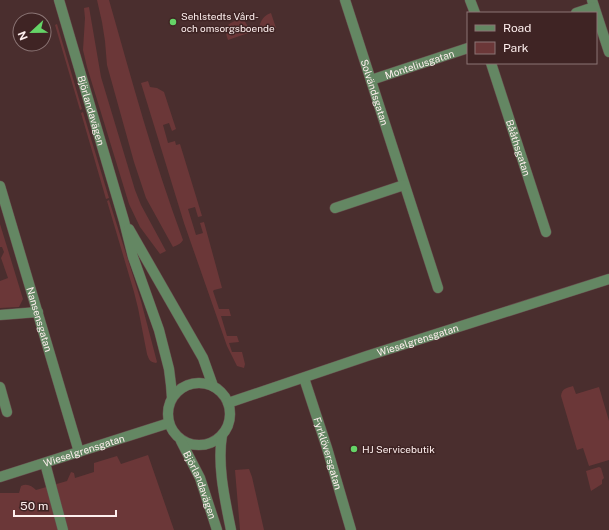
<svg xmlns="http://www.w3.org/2000/svg" width="609" height="530" font-family="'Public Sans',sans-serif">
  <style>
    .green { fill: #6b3738 }
    .lines { fill: none; stroke-linecap: round; stroke-linejoin: round }
    .minor-casing { stroke: #674d4d; stroke-width: 11 }
    .minor { stroke: #648763; stroke-width: 10 }
    .poi-dot { fill: #65d467; stroke: #3f2424; stroke-width: 1.5 }
    .labels { text-anchor: middle; dominant-baseline: central; stroke-width: 3; stroke-linejoin: round; paint-order: stroke }
    .poi-label { font-size: 10px; fill: #feefee; stroke: #3f2424; text-anchor: start }
    .street-label { font-size: 10px; fill: #feefee; stroke: #3f2424 }
  </style>
  <rect width="100%" height="100%" fill="#4a2e2e"/>
  <path class="green" d="M97 0H109C132 81 154 162 183 240 181 244 177 245 173 247L146 198 134 162 107 65 105 41 102 22Z
    M89 7 101 77 135 190 141 205 166 251 160 254 140 227 129 204 87 67 83 50 85 18 84 8Z
    M271 13 276 28 259 33C259 23 262 16 271 13Z
    M243 18 251 32 228 40C222 24 230 23 243 18Z
    M57 24 82 109 80 110 55 25Z
    M148 81 150 87 157 88 164 92 176 129 172 131 169 123 163 125 168 143 175 141 176 145 180 144 202 216 198 217 195 207 188 209 196 235 203 233 200 223 204 222 222 288 214 290 213 291 219 309H229L231 316H221L227 336H237L239 342 229 343 232 352H242L245 364 244 368 237 366 227 346 184 223 141 83Z
    M83 112 109 198 106 199 81 113Z
    M109 200 141 301 157 362 156 363C150 362 149 360 147 354L138 308 134 292 107 201Z
    M0 224 23 299 19 307 0 308V281L8 278 1 258 4 252 2 247H0Z
    M573 386 576 394 599 387 609 421V460L589 466 583 448 577 450 561 396C562 388 567 388 573 386Z
    M148 455 174 530H0V493H19L21 486C27 483 32 486 36 490L67 481 71 472 74 473 75 478 94 472V463L117 456 121 464Z
    M599 467 601 468 604 478 602 480V484L591 491 586 471Z
    M249 469 252 477 264 530H240L235 470Z"/>
  <g class="lines">
    <g class="minor-casing">
      <g id="minor">
        <path id="s1" d="M59 0 124 221 133 257 159 330 169 369 171 385 172 398"/>
        <path id="s2" d="M345 0 438 288"/>
        <path d="M470 0 475 13"/>
        <path d="M592 0 609 52"/>
        <path d="M576 13 594 7"/>
        <path id="s3" d="M491 63 546 232"/>
        <path id="s4" d="M371 80 468 48"/>
        <path id="s5" d="M0 186 79 452"/>
        <path d="M335 208 404 185"/>
        <path d="M129 229 203 358 213 386"/>
        <path d="M0 315 38 312"/>
        <path id="s6" d="M304 378 327 448 351 530"/>
        <circle cx="199" cy="414" r="31"/>
        <path d="M0 387 7 412"/>
        <path id="s7" d="M228 403 367 356 609 279"/>
        <path d="M222 435C217 466 225 500 231 530"/>
        <path id="s8" d="M181 441 200 478 217 530"/>
        <path d="M45 463 63 530"/>
        <path id="s9" d="M0 477 169 423"/>
      </g>
    </g>
    <use href="#minor" class="minor"/>
  </g>
  <g class="poi-dot">
    <circle cx="173" cy="22" r="4"/>
    <circle cx="354" cy="449" r="4"/>
  </g>
  <g class="labels">
    <g class="poi-label">
      <text x="181" y="16">Sehlstedts Vård-<tspan x="181" dy="12">och omsorgsboende</tspan></text>
      <text x="362" y="449">HJ Servicebutik</text>
    </g>
    <g class="street-label">
      <text stroke="none"><textPath href="#s4" startOffset="51">Monteliusgatan</textPath></text>
      <text stroke="none"><textPath href="#s2" startOffset="97">Solvändsgatan</textPath></text>
      <text stroke="none"><textPath href="#s1" startOffset="115">Björlandavägen</textPath></text>
      <text stroke="none"><textPath href="#s3" startOffset="89">Bååthsgatan</textPath></text>
      <text stroke="none"><textPath href="#s5" startOffset="139">Nansensgatan</textPath></text>
      <text stroke="none"><textPath href="#s7" startOffset="200">Wieselgrensgatan</textPath></text>
      <text stroke="none"><textPath href="#s9" startOffset="88">Wieselgrensgatan</textPath></text>
      <text stroke="none"><textPath href="#s6" startOffset="79">Fyrklöversgatan</textPath></text>
      <text stroke="none"><textPath href="#s8" startOffset="48">Björlandavägen</textPath></text>
    </g>
  </g>
  <rect x="467" y="12" width="130" height="52" fill="#3f2424" stroke="#8b7575"/>
  <rect x="475" y="25" width="20" height="6" fill="#648763" stroke="#8b7575"/>
  <text x="503" y="32" font-size="12" fill="#feefee">Road</text>
  <rect x="475" y="42" width="20" height="12" fill="#6b3738" stroke="#8b7575"/>
  <text x="503" y="52" font-size="12" fill="#feefee">Park</text>
  <g transform="translate(32 32) rotate(248)"><circle r="19" fill="#3f2424" stroke="#8b7575"/>
  <path d="M0-3L7 15L0 10L-7 15Z" fill="#65d467"/>
  <text y="-6" font-size="11" font-weight="bold" text-anchor="middle" fill="#feefee">N</text>
  </g>
  <path d="M14 510v6h102v-6" fill="none" stroke="#feefee" stroke-width="2"/>
  <text x="20" y="510" font-size="12" fill="#feefee" stroke="#3f2424" stroke-width="3" paint-order="stroke">50 m</text>
</svg>
